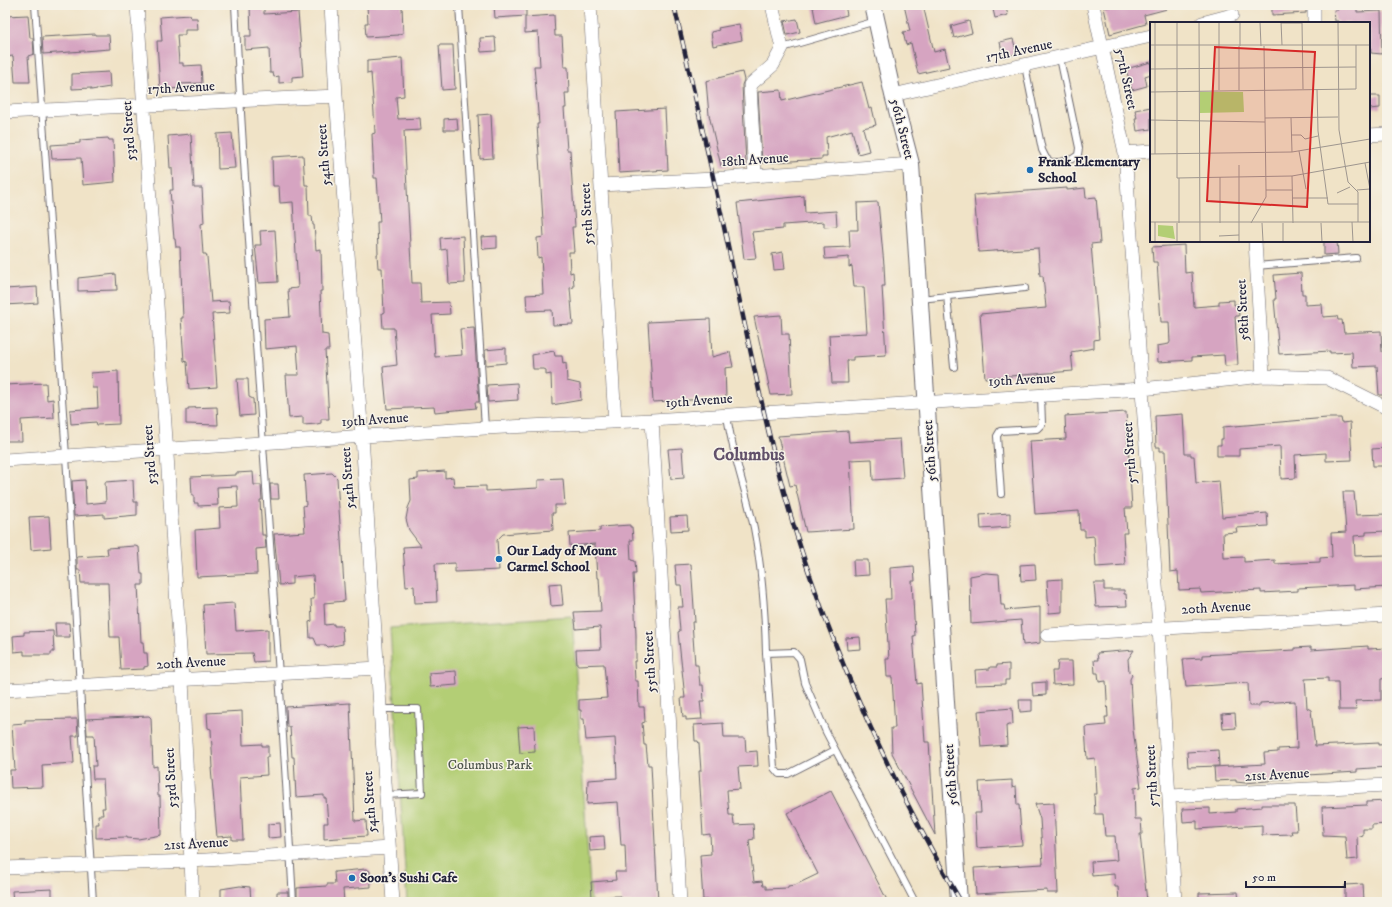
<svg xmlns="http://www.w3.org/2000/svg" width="1392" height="907" font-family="'IM FELL DW Pica',serif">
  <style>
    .green { fill: #b3ce74; stroke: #6a7858 }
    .building { fill: #d6a4c1 }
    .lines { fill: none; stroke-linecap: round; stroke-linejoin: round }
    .service-casing { stroke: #6a666c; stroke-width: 8 }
    .minor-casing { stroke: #6a666c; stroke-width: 14 }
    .tertiary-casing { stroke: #6a666c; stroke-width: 18 }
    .service { stroke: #fff; stroke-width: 6 }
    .minor { stroke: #fff; stroke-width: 13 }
    .tertiary { stroke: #fff; stroke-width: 16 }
    .rail-casing { stroke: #22223b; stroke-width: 4.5 }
    .rail { stroke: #f7f3e8; stroke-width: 3; stroke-dasharray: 9; stroke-linecap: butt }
    .poi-dot { fill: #1f6fb2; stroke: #f7f3e8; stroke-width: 1.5 }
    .labels { text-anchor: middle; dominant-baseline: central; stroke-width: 3; stroke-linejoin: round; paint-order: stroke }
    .street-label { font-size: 14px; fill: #22223b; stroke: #f7f3e8 }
    .poi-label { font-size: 14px; font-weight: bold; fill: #22223b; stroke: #f7f3e8; text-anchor: start }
    .park-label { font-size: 14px; fill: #4e564c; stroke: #f7f3e8 }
    .district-label { font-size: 18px; font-weight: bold; fill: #61506a; stroke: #f7f3e8 }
    .inset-road { fill: none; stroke: #9e968f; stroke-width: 1 }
    .view { fill: #d62828; fill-opacity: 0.15; stroke: #d62828; stroke-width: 2 }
    .inset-edge { fill: none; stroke: #22223b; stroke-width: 2 }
  </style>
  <rect width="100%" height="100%" fill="#f7f3e8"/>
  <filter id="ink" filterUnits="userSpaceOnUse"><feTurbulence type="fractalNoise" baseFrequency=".025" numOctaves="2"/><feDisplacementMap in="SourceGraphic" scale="8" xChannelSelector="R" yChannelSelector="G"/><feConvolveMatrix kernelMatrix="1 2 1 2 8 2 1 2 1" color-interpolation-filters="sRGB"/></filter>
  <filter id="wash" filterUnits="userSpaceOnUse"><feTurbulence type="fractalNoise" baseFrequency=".012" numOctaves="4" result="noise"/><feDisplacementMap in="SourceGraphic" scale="16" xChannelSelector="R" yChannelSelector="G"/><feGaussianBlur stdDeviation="0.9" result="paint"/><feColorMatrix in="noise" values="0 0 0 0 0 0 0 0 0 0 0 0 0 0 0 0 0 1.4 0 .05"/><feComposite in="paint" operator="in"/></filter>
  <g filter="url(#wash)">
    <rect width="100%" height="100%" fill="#f0e3c7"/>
    <path class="green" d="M572 616 591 902H407L390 628Z"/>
    <g id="blocks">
      <path class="building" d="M250 5H264V14L298 12 303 76 292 77V82L279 83V76L274 77 273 73H270L269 48 245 50V36H251Z
        M367 5H402L403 33 399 34V35L366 37 365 23H368Z
        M494 5H526V16L495 18Z
        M819 5H845L847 15 816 23 813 7Z
        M904 5H923L934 52 945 49 949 67 918 74 911 43 906 45 903 32 910 31Z
        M992 5H1005L1008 15 995 18Z
        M1116 5H1166L1167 9 1144 15 1146 24 1110 34 1104 8Z
        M1272 5H1306V13L1272 15Z
        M1357 6V12L1381 11 1382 54 1371 53 1369 23H1338V21H1335L1334 10H1338L1337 7Z
        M28 15 30 38H33L34 54 28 56 30 82H15L13 56 5 57V16Z
        M190 15 191 18H197L198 30H185V35H177L179 63H183V66L201 65 202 83 180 84 181 88 160 90 157 41H162L160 17Z
        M554 15 555 36H562L564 67H568L569 93H565L566 108H564L567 150H570L575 227H572L574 252H569L570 273 573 272 574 287 570 288 573 324 553 325 552 310 527 311 526 295 543 294 541 257 538 258 537 238 544 237 537 124H539L534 66H540L538 32 525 33V17Z
        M797 19 800 32 787 35 784 21Z
        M969 21 972 33 954 38 951 26Z
        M739 24 742 40 713 46 711 32 719 30 718 28Z
        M95 34V35H109L110 49 43 54 42 37Z
        M495 37 496 51 481 52 480 38Z
        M1013 39 1017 54 1003 57 1000 42Z
        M439 45H453L455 89 442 90Z
        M402 58 404 96 396 97 398 119 420 118 421 130 404 131 412 283H420L421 303 449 302 450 314 432 315 435 357 462 355 460 329 474 328 479 402H475L476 408 435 412 434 407 387 409 383 367 397 365 394 328H383L382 313H384L382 268H378L377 254H378L377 222H380L377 178H374L372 134 375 133 374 113 371 73 367 74V61Z
        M1151 62V74L1145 76 1147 86 1132 90 1126 69Z
        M109 72 110 87 91 90V88L72 89V74Z
        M742 72 744 80 742 85 746 164 721 166 709 115 706 81Z
        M862 82 869 109 872 108 876 125 863 128 869 151 858 154 852 130 826 137 827 156H822V159L762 163 758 92 781 90 782 101Z
        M1369 96H1380V108L1369 109Z
        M1151 107V129L1137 131 1135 118H1137L1135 110Z
        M665 109 668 170 619 173 616 112Z
        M491 114 493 158 480 159 478 115Z
        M457 118 458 130H444V119Z
        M232 133 235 168 218 169 217 134Z
        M191 134 194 188H202L204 223 201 224 203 254H206L207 257 211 302 229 301 230 313 212 314 217 387 189 389 187 362 184 361 181 318H183L180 247H176L175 239H174L170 190H173L172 168H170L168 136Z
        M108 138 109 140H113L115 182 83 185 81 158 52 159 51 145 80 143V140Z
        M303 155 305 185H308L309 216H312L313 225H314L316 250 321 249 322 291H320L322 334 328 335 329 350H325L329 419H321V423L317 424 303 425V417L289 418 286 375H299L297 346 265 349 264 319 290 317 288 289 298 288 293 202 280 203 279 186H273L272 157Z
        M1067 188V190L1085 188 1086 198 1096 197 1100 243 1091 244 1099 339 1094 340V348L1071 352 1073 371 985 378 980 314 1046 308 1043 276H1040L1038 248 979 252 974 195Z
        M804 196 805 213 836 211 837 226 824 227V222L783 225V229L752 232 756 258 744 259 737 203Z
        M878 202 884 265 885 286H882L886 355 853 357V360H847L848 383H832L829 335 867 333 864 287H854L852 266 849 267V257L825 259 824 248 850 247 849 230H858L857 203Z
        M275 230 278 282 259 283 255 245H261L260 231Z
        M463 236 465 283 449 284 447 249 441 250 440 238Z
        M497 236V248L484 249 482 247 481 237Z
        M1324 241H1337L1338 254 1324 255Z
        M1184 245 1185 273 1192 272 1194 307 1219 305V301L1234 300V305L1238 304 1239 316H1235L1238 365 1225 366 1224 355 1192 357V360L1158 362 1157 346 1169 344 1170 342 1169 322H1161L1157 262H1153L1152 247Z
        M783 252 785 269 774 270 772 254Z
        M1301 273 1302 294H1305V305L1322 304 1323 317 1337 316 1338 320H1342L1344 333 1381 331 1382 352H1387V395H1379L1377 366 1353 367 1352 352 1330 353V351L1279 354 1274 299H1276L1274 275Z
        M116 274 117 290 78 291V278Z
        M37 287 38 303 5 305V289Z
        M781 315 782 334H789L792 394 771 395 754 317Z
        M710 319 712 357 730 352 733 367 725 368 726 398 653 402 648 322Z
        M506 348V363L486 365 485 350Z
        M554 351 555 356H562L563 364 566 363 567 381 580 384 581 400 552 405 551 374 546 375V370L544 369H533L532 355Z
        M118 371 119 424 97 425 96 422 71 424 70 410 98 408 97 388H92L91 373Z
        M237 379H248L249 397 253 399 254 415 240 416Z
        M46 383 47 400 53 399 54 418 21 420 22 441H5V385Z
        M517 383 518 400 488 402 487 385Z
        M217 407 218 425 186 424V410H188V408Z
        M1126 412 1132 508H1125L1127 533H1123L1125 565 1096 567 1094 536 1085 537V530H1080L1079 511 1035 514 1030 441 1066 439 1065 416Z
        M1183 414 1185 454H1191V456H1194L1196 483 1219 481 1222 517 1267 513 1268 526 1236 528 1237 532 1223 533 1224 558 1244 557V562L1275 560V564L1320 562V558L1332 557 1331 533 1346 532 1343 492H1354L1356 515 1387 514V531L1366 532V535L1354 536 1355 556 1387 555V587L1354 589V585L1298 588V591L1261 593V590L1201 593 1200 589 1179 590 1178 571 1170 572 1165 451H1160V447H1156L1155 416Z
        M1327 418H1341L1342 423 1350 422 1352 460 1326 461V453L1295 455 1296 478 1281 479 1280 446 1239 449V456H1217V445H1221V439H1223V427Z
        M848 431 849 442 900 439 903 478 873 480 872 459 850 460 854 529 806 532 795 485 790 486 778 436Z
        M682 448 684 478 671 479 668 449Z
        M1387 448V466H1373L1372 449Z
        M445 471V478L453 477 454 487 486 486V491L538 488V480L563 479 565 505H555V513H552L553 530 503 534 497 540 499 570 455 572V563L435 564 437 602 415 603 414 586 406 587 403 547 421 546 409 530 406 519 408 508 411 501 410 480 418 479V473Z
        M253 472 254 485H261L262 500H260L262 535H265L266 548 256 549 257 574 197 577 195 530 220 528 219 508 238 507 237 486 217 487 218 505 198 506V503H194V495H192L191 477 236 475V473Z
        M332 473 337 478 345 601 324 603 325 625 334 624V626H341L342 627 343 644 328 647 326 645H317L314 638H310L309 622 312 621 311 599H314L313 575 292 577V584L279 585 274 534 305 532 303 506 306 505 304 475Z
        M85 480 86 504 106 502 105 482 133 480 134 502H137V515L104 518V514L74 516 72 481Z
        M270 484H278L279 499H271Z
        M1010 513V527L981 529 980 515Z
        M49 516 51 548 31 550 29 517Z
        M687 516 688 530 671 531 670 517Z
        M630 525V527H632L633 540H630L631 560 635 561 636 574H633L636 635V661H634L635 681H638L639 707H644L645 722 642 723 644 745H646L648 765H651L658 902H621L620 896 592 897 591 882 616 880 615 872H626L625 845H621L618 802 587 804 588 780 617 778 616 754 615 738 586 740 584 719H581V710H579V700L607 698 604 664 577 665 576 650 601 649 600 627 576 629 574 612 601 611 599 578H597L595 544 570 546 569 533 600 531V527Z
        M135 546 139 547 141 574H143V585H138L141 642H143L144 653H147L148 666 144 667V669L121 670 119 637H110L108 583H81L80 570H77V557L108 555 107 548Z
        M853 560H868L869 575 854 576Z
        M691 564 695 622H692L695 665H698L700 685H703L704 701H700L702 719 686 720V717H683L681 698H685L678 632 680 631 678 607H683L681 585H677L675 565Z
        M1035 564 1036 580 1021 581 1020 565Z
        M914 566 915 581H912L915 636H913L917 684 921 683 925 742H929L935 835 892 753 891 728H895L892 677H887L886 659H889L885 599H891L890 568Z
        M986 573 999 574 1001 605H1004L1005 610 1040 607V643L1023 645 1021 620 971 624 970 576Z
        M1062 579V612L1049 613 1047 580Z
        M561 583 563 605 551 606 549 584Z
        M1094 583H1104V590H1124V594H1126L1127 606 1096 607Z
        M234 603 236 631 268 629V661L254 662 252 653 206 654 203 605Z
        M55 623H69L70 637H56Z
        M53 631 54 652H51V655H24V651L14 652 13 636 24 635V632Z
        M860 637 861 649 847 650 846 638Z
        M1368 646V649L1387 648V678L1381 679V700L1355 701 1356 710H1339L1338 682H1328V678L1305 679 1307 708 1311 710 1315 746 1379 743V745L1387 744V767L1357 769V772L1291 776V779L1278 780 1245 783 1236 782V780L1215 781 1214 767 1265 764 1264 753 1278 752V749L1297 748 1295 701 1260 703V706H1249L1248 683 1186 687 1183 659 1202 658V655L1295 650V648L1311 647V650Z
        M1134 650 1128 659 1129 672 1132 675 1130 679 1133 730 1141 787 1134 788 1135 819H1141L1142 834H1140L1147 902H1119L1118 887H1115L1114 874 1092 876 1091 862 1117 860 1115 836H1105L1103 814H1095L1094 794H1097L1095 758 1087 759 1085 727 1106 725 1105 717H1108L1106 681 1099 682 1098 673H1095L1094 660H1098L1097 653Z
        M1058 661H1072L1073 684 1053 685 1052 671H1057Z
        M1009 664V680H1005V684L976 685 975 670 990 669V667H997V665Z
        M456 671 457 685 430 687 429 673Z
        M1046 682V695L1033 696 1032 683Z
        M1019 700H1032V711L1020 712Z
        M350 703 355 821 366 820 367 836 324 839V823H328L326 798H324V795L296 797 294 757H292L290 727H287L286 707Z
        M1012 708 1013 724 1006 726 1007 745 981 747 978 711Z
        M242 711 243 745 262 744V746H268V757H266L267 775 240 777 243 840H232V836L217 837 211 768H213L211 729 208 728 207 713Z
        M1235 713 1236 728 1223 729 1222 714Z
        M149 716 151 718 153 767 157 766 158 796H160L161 835 138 839 127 838V837L96 838V824H99L98 815H103L102 808H105L103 779H93L92 766H96L94 735H87L86 719Z
        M76 719H77L78 736H72L74 763 42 765 43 787 11 788 10 770H15L12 724 25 723V720Z
        M723 723 724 738H745L746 752 757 751 758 766 738 767 740 789 727 790 729 815H733L734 825 753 824 754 839 749 840 754 882 762 881 763 886H766V889L788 888V886L795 885 818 874 787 813 831 791 888 902H768V899L753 900V898L703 900 700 855 711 854 710 834 703 835 699 771H701L699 744 698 741H695L694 725Z
        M534 726 535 752 520 753 518 727Z
        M1218 750 1219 766 1188 767 1187 752Z
        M1012 780V787L1016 786 1017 805H1019L1022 845 977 848 975 813H981L979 782Z
        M1387 801V824L1372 825V829H1363V835L1357 837 1358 859 1347 860 1345 836 1323 835 1322 807 1367 805V802Z
        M1054 803 1058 893H1047V890L976 894 974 868 1043 864 1040 819 1035 804Z
        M1262 805H1295L1297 831H1291L1292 834 1262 835V825L1197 829V821L1183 822 1182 809 1210 808V814L1236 812V809L1262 807Z
        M280 823 281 837 268 838V824Z
        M604 836 605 850 590 851 589 837Z
        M366 869 370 871 371 887 343 889 344 902H297V888L327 886V884H335L334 872Z
        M1363 884 1364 901 1345 902V885Z
        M240 886 250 887 251 902H221V889Z
        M52 889V902H13L12 891Z
        M277 892H288V902H277Z
        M1238 892 1239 902H1199V893Z"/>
    </g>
  </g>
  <g filter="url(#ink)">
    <use href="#blocks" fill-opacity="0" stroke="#6a666c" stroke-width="1"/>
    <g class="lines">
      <g class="service-casing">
        <path id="service" d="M35 5 66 456 93 902
          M235 5C250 304 277 603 293 902
          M459 5 485 428
          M782 48 876 21
          M1025 66 1042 150 1046 158 1051 162H1060L1072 159 1078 155 1079 148 1060 58
          M1256 266 1356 258
          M947 296 954 367
          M920 299 1025 288
          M727 415C732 454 746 490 754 528 762 569 765 611 766 653L794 652 800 659 805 683 826 732 915 902
          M1001 494 997 436 1000 431 1037 429 1042 424 1041 395
          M766 653 774 768 779 774H788L835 750
          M380 709H418L422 793 386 795"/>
      </g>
      <g class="minor-casing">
        <path id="minor" d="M137 5 182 680 193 902
          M331 5 336 96 362 437 393 902
          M590 5 615 421
          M1093 5 1125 153 1159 627 1175 902
          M1314 5V23
          M1202 23 1232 15
          M893 95 1151 36
          M5 112 336 96
          M1369 135 1387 134
          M1125 153 1151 151
          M755 176 750 85 773 65 782 48 772 5
          M601 185 713 179 911 164
          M1255 241 1263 376
          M652 420 680 902
          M5 460 485 428 652 420 1142 389 1263 376 1327 378 1387 408
          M1047 635 1387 615
          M5 690 378 668
          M1170 796 1387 785
          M5 868 191 861 389 848"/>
      </g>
      <g class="tertiary-casing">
        <path id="tertiary" d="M873 5 893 95 911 164 959 902"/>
      </g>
      <use href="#service" class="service"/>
      <use href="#minor" class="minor"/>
      <use href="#tertiary" class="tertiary"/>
      <g class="rail-casing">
        <path id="rail" d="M674 5C695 96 716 187 735 279 756 376 775 475 808 570 847 685 900 797 961 902"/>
      </g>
      <use href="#rail" class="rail"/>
    </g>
  </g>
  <g class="poi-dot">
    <circle cx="1030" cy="170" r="4"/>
    <circle cx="499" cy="559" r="4"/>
    <circle cx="352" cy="878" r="4"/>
  </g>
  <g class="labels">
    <g class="street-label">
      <text transform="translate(1019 51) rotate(-12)">17th Avenue</text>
      <text transform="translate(1126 79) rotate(78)">57th Street</text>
      <text transform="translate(181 88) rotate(-3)">17th Avenue</text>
      <text transform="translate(902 129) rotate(76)">56th Street</text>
      <text transform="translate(129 131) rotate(-94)">53rd Street</text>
      <text transform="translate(324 155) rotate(-94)">54th Street</text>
      <text transform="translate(755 160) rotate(-4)">18th Avenue</text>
      <text transform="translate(587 214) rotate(-93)">55th Street</text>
      <text transform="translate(1243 310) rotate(-93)">58th Street</text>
      <text transform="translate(1022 380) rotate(-3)">19th Avenue</text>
      <text transform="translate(699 401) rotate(-4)">19th Avenue</text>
      <text transform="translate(375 420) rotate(-4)">19th Avenue</text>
      <text transform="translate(930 451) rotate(-94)">56th Street</text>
      <text transform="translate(1130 453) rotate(-94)">57th Street</text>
      <text transform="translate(150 455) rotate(-94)">53rd Street</text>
      <text transform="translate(348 478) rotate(-94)">54th Street</text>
      <text transform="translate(1216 608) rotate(-3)">20th Avenue</text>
      <text transform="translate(650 662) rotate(-93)">55th Street</text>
      <text transform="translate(191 663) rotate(-3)">20th Avenue</text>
      <text transform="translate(951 775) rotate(-94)">56th Street</text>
      <text transform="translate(1277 775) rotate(-3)">21st Avenue</text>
      <text transform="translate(1152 776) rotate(-93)">57th Street</text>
      <text transform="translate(171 778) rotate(-93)">53rd Street</text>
      <text transform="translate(370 802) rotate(-94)">54th Street</text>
      <text transform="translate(196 844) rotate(-3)">21st Avenue</text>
    </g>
    <g class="poi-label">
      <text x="1038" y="162">Frank Elementary<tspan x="1038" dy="16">School</tspan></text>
      <text x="507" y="551">Our Lady of Mount<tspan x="507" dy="16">Carmel School</tspan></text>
      <text x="360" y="878">Soon's Sushi Cafe</text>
    </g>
    <g class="park-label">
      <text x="490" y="765">Columbus Park</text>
    </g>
    <g class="district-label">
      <text x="749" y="455">Columbus</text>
    </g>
  </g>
  <g transform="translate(1150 22)">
    <rect width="220" height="220" fill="#f0e3c7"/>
    <path d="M50 70H93L94 90 50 91ZM8 203 23 204 25 217 8 214Z" fill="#b3ce74"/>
    <path class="inset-road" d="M27 0V156L142 154 220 140M49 0 50 220M69 0V68M90 0V24M110 0 111 24M131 0 132 23M152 0 153 67M188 0 189 108 198 160 208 170V200M131 1H152M0 23H220M89 24V68M0 47 206 45M167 67 168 109 178 182H208M0 70 206 67V23M115 96 188 95M141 96 142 130M0 98 115 100M141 113H151L155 117 168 114M149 129 156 167M0 132 142 130 220 117M5 132V0M89 143V220M142 154 143 201M70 155V201M29 156V201M116 168H142M207 168 220 167 215 141M187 171 200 165M142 176H178M0 200H220M5 200V220M202 200 203 220M27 201V220M101 201 116 175V168L114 24M112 201 113 219M133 201V220M171 201 172 220M69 214 89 213"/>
    <path class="view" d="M65 25 165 30 157 185 57 179Z"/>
    <rect width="220" height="220" class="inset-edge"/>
  </g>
  <rect width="1392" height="907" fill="none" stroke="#f7f3e8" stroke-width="20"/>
  <path d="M1246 881v6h99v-6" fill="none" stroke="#22223b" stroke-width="2"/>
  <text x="1252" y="881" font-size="12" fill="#22223b" stroke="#f7f3e8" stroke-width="3" paint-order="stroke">50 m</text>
</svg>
